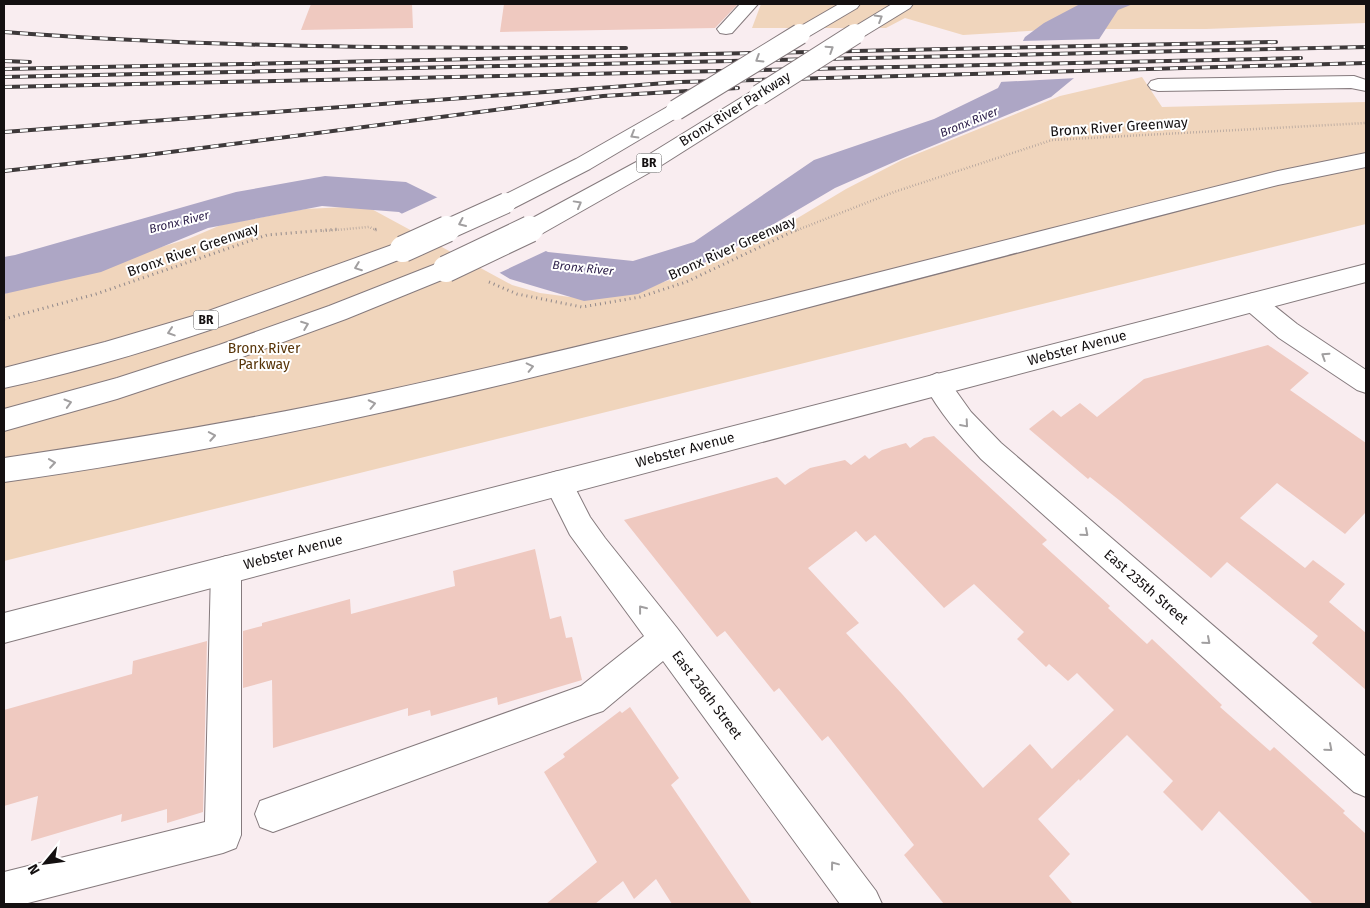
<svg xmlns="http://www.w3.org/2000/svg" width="1370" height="908" font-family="'Fira Sans',sans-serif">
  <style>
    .green { fill: #f0d5bc }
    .water { fill: #ada6c5 }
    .pier { fill: #f9edf0 }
    .building { fill: #efc9c0; fill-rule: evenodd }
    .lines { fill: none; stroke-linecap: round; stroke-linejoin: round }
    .minor-casing { stroke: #857a7d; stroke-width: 2 }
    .major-casing { stroke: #857a7d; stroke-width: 2 }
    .highway-casing { stroke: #857a7d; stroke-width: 2 }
    .path-far1 { stroke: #90888a; stroke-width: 2.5; stroke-dasharray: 0.5 2.5; stroke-linecap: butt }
    .path { stroke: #90888a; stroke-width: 3; stroke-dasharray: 1 4; stroke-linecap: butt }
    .minor { fill: #fff; fill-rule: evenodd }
    .major { fill: #fff; fill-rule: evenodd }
    .highway { fill: #fff; fill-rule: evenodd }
    .rail-casing { stroke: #3e393a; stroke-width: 4 }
    .rail { stroke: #fff; stroke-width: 2.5; stroke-dasharray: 8; stroke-linecap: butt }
    .highway-bridge-far1-casing { stroke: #857a7d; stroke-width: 22; stroke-linecap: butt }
    .highway-bridge-casing { stroke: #857a7d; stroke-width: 28; stroke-linecap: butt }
    .highway-bridge-far1 { stroke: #fff; stroke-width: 20 }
    .highway-bridge { stroke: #fff; stroke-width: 26 }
    .oneway { stroke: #a19fa0 }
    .labels { text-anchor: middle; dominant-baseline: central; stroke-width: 4; stroke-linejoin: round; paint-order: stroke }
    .far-water-label { font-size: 12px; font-style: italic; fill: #2f224c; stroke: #fff }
    .shield { fill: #fff; stroke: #5a5858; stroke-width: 1 }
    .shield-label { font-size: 12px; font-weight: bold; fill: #141011 }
    .street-label { font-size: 14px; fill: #141011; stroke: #fff }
    .park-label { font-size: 14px; fill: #573408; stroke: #fff }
  </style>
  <rect width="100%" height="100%" fill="#f9edf0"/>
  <path class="green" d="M761 4H1366V23L1206 29H1061L963 35 905 18 886 28H752Z
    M1142 77 1162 107 1366 102V224L4 561V294L188 239 221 225 305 209 366 206 512 285 540 293 570 297 599 298 633 291 670 280 791 222 846 189 902 160 1060 96Z"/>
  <path class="water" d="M1080 4H1133L1118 10 1074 78 1051 97 910 155 835 188 723 254 638 294 584 301 510 279 399 212 322 206 208 228 101 272 4 294V257L15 255 236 192 325 176 406 182 548 252 633 261 694 242 814 160 934 119 998 88 1025 37 1044 23Z"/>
  <path class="pier" d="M1103 39 1077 78 999 82 1020 41Z
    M440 196 548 250 497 274 399 215Z"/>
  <path class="building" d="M311 4H412L413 28 301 30Z
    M504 4H738L715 28 500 32Z
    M1268 345 1309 373 1290 390 1366 443V512L1345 534 1277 483 1240 518 1305 568 1313 560 1345 584 1329 602 1366 633V690L1312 643 1318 636 1227 562 1211 578 1119 500 1090 477 1088 479 1029 429 1053 410 1061 417 1080 403 1097 417 1144 379Z
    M934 436 1047 540 1042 544 1110 606 1108 608 1147 644 1152 639 1222 705 1220 707 1270 751 1274 747 1345 811 1343 813 1366 834V904H1313L1219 811 1202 831 1163 792 1173 781 1127 735 1080 781 1079 779 1038 819 1070 854 1049 876 1073 904H944L904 855 914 845 828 736 822 741 779 688 774 692 725 631 717 637 624 520 777 477 785 485 810 468 845 460 851 465 865 455 869 459 882 450 906 443 910 448 924 438ZM856 531 866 542 875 535 944 608 974 584 1024 632 1017 639 1046 667 1049 664 1068 681 1077 673 1114 710 1052 769 1030 744 983 788 902 694 846 633 859 623 808 568Z
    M535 549 550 619 561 616 566 638 572 637 582 680 498 705 497 697 431 716 430 710 408 716V708L273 748 272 680 243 688V631L262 626V623L350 599 351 614 455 586 453 571Z
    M207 641 203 812 167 823V809L121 822 122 814 31 841 38 796 4 806V710L132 674 133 661Z
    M630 707 679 778 671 785 752 904H672L656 879 634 899 623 881 595 904H546L597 862 544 772 565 757 563 754 620 711 622 713Z"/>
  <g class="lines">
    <g class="minor-casing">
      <path id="minor" d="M740 4H758L732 33 726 34 720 33 717 29Z
        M1354 76 1366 80V91L1351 88 1158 91 1151 89 1148 85 1151 81 1158 79Z
        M1253 293 1262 296 1297 324 1366 370V393L1357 390 1279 338 1244 308 1241 302 1244 296Z
        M937 373 946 377 971 412 1001 443 1366 757V797L1354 792 981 459C960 436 939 412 924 384L928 377Z
        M558 471 568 474 590 517 605 538 677 628 876 891 882 904H840L663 661 603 711 591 715 273 832 260 827 255 814 260 801 581 686 644 636 570 535 544 483 548 474Z
        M226 556 237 560 241 570V835L236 848 223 853 24 904H4V872L205 822 211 570 215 560Z"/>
    </g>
    <g class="major-casing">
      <path id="major" d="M1366 264V282L4 643V613Z"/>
    </g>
    <g class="highway-casing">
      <path id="highway" d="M839 4H860L857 8 806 38 800 39 794 38 791 34 794 30Z
        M892 4H913L910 8 861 38 855 39 849 38 846 34 849 30Z
        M759 89 766 91 769 95 766 99 654 170 543 233 535 235 527 233 524 227 527 221 640 160 752 91Z
        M676 104 683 106 686 110 683 114 590 169 514 208 506 211 498 208 495 203 498 198 576 159 669 106Z
        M1366 153V167L1278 185C1104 230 930 275 756 321 508 385 258 447 4 482V458C130 439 255 419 379 392 680 326 979 246 1278 171Z
        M403 241 411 243 414 249 411 255C280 307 141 359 4 388V368L105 342 200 314Z
        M446 260 454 263 458 269 454 275 346 319 237 359 117 399 4 431V409L117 378 219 345 329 306Z"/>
    </g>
    <path class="path-far1" d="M323 231 369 227 378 231
      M795 231 894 192 1052 140 1366 123"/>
    <path class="path" d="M375 229 379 231
      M489 282 517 294 582 307 640 297 686 282 798 229
      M4 319 96 294 267 235 339 229"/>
    <use href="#minor" class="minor"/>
    <use href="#major" class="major"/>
    <use href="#highway" class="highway"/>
    <g class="rail-casing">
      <path id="rail" d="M4 32C211 48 418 48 626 48
        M4 61 30 62
        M4 69 1276 42
        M4 77 1366 47
        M4 87 1301 58
        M4 132 680 82 1366 63
        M4 171 147 155 603 96 738 88"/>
    </g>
    <use href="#rail" class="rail"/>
    <g class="highway-bridge-far1-casing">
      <path id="highway-bridge-far1" d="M759 95 855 34
        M676 110 800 34
        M444 231 506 203
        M527 231 535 227"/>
    </g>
    <g class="highway-bridge-casing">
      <path id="highway-bridge" d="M403 249 447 229
        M446 269 530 229"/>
    </g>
    <use href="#highway-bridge-far1" class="highway-bridge-far1"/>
    <use href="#highway-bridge" class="highway-bridge"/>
  </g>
  <defs><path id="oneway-chevron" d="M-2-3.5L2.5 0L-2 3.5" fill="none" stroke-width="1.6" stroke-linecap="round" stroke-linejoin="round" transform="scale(1.25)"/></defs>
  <g class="oneway">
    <use href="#oneway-chevron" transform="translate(879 18) rotate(-31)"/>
    <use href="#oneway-chevron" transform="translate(830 49) rotate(-33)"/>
    <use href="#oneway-chevron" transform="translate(759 59) rotate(148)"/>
    <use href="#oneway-chevron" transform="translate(634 135) rotate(150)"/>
    <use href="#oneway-chevron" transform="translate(578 204) rotate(-29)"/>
    <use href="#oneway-chevron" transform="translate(462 223) rotate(156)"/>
    <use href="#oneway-chevron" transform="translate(358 267) rotate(159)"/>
    <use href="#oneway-chevron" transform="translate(305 325) rotate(-21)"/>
    <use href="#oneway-chevron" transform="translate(171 332) rotate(162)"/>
    <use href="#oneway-chevron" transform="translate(1325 356) rotate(-147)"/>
    <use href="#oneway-chevron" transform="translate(530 367) rotate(-13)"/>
    <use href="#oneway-chevron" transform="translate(68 403) rotate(-16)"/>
    <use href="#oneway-chevron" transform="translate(372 404) rotate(-12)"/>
    <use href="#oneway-chevron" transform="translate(965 424) rotate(49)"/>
    <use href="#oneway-chevron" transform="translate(212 436) rotate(-10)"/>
    <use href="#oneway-chevron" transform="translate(52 463) rotate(-8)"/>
    <use href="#oneway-chevron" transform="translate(1085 533) rotate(41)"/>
    <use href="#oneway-chevron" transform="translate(642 609) rotate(-128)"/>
    <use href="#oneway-chevron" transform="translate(1207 641) rotate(41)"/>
    <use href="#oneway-chevron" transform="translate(1329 748) rotate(41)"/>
    <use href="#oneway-chevron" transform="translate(834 865) rotate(-127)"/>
  </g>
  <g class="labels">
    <g class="far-water-label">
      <text transform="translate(969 122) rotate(-22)">Bronx River</text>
      <text transform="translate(179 222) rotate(-14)">Bronx River</text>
      <text transform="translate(583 268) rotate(6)">Bronx River</text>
    </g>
    <g class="shield">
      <rect x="636.5" y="153.5" width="25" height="19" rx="4"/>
      <rect x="193.5" y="310.5" width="25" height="19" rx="4"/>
    </g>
    <g class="shield-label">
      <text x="649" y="163">BR</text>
      <text x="206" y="320">BR</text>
    </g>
    <g class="street-label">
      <text transform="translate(735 109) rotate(-32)">Bronx River Parkway</text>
      <text transform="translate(1119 127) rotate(-4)">Bronx River Greenway</text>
      <text transform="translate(732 248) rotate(-24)">Bronx River Greenway</text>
      <text transform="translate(193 250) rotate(-19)">Bronx River Greenway</text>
      <text transform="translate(1077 348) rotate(-15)">Webster Avenue</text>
      <text transform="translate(685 450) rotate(-15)">Webster Avenue</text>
      <text transform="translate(293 552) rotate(-15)">Webster Avenue</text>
      <text transform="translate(1146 587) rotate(41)">East 235th Street</text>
      <text transform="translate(707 695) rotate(53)">East 236th Street</text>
    </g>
    <g class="park-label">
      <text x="264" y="348">Bronx River<tspan x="264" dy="16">Parkway</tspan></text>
    </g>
  </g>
  <rect width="1370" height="908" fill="none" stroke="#141011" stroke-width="10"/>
  <g transform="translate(45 863) rotate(241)" stroke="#ffffff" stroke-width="4" paint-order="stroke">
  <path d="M0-4L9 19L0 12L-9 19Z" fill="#141011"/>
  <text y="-8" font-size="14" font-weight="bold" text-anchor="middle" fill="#141011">N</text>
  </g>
</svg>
